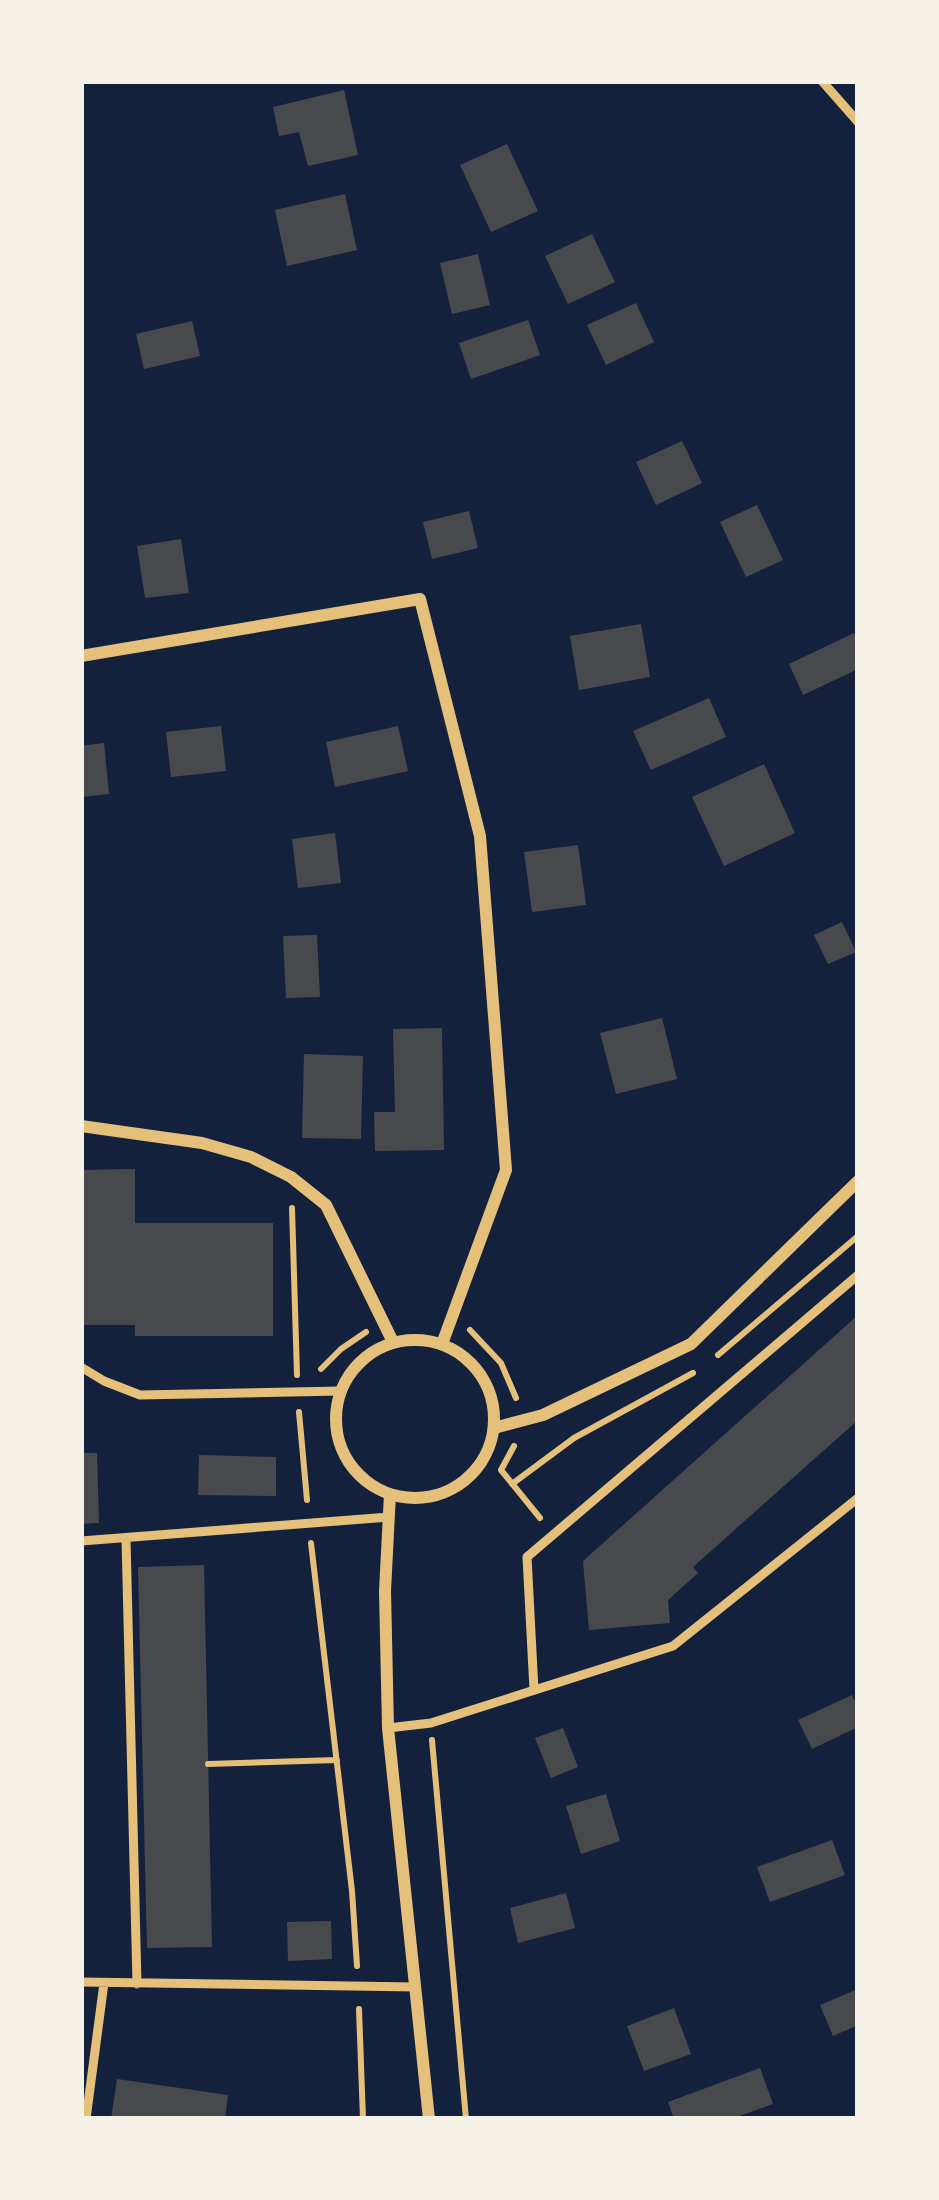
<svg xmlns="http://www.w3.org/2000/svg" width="939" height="2200" font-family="Manrope,sans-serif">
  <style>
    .building { fill: #48494c }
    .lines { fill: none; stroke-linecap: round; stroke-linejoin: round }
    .path { stroke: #e5c07b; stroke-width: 6 }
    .service { stroke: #e5c07b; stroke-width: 9 }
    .minor { stroke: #e5c07b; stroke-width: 12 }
  </style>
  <rect width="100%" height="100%" fill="#14213d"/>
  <path class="building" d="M344 90 358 155 308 166 299 132 279 136 273 107Z
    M507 144 538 211 491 232 460 165Z
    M345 194 357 250 287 266 275 210Z
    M592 234 615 282 568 304 545 256Z
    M478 254 490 305 452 314 440 263Z
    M636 303 654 342 606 365 587 325Z
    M528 320 540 355 471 379 459 343Z
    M192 321 200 356 144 369 136 334Z
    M682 441 702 483 656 505 636 462Z
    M757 505 783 560 746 577 720 522Z
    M469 511 478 548 432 559 423 522Z
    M181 539 189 593 145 598 137 546Z
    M641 624 650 677 579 690 570 636Z
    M854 633 858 643V669L803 695 789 664Z
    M709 698 726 737 651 770 633 731Z
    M221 726 226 771 171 777 166 732Z
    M398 726 408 771 335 787 326 742Z
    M104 743 109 794 81 797V746Z
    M764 764 795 833 724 866 692 797Z
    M335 833 341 883 298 888 292 839Z
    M578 845 586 905 532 912 524 852Z
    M842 922 856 952 828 964 814 935Z
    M317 935 320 997 286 998 283 936Z
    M662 1018 677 1079 616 1094 600 1033Z
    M442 1028 444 1150 375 1151 374 1112H395L393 1029Z
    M304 1054 363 1056 361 1139 302 1138Z
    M135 1169V1223H273V1336H135V1325H81V1170Z
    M858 1315V1420L693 1567 698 1573 668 1600 670 1623 589 1630 583 1561Z
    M81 1453H97L99 1523 81 1524Z
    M199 1455 276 1457V1496L198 1495Z
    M204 1565 212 1947 147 1948 138 1567Z
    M852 1695 858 1708V1727L812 1749 798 1720Z
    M563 1728 578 1767 551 1778 535 1738Z
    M606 1794 620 1841 581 1854 566 1806Z
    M832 1840 845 1875 770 1902 757 1867Z
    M566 1893 575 1928 518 1943 510 1908Z
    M331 1921 332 1959 288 1961 287 1922Z
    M858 1989V2025L833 2036 820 2005Z
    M674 2008 691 2054 644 2071 627 2026Z
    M760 2068 773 2104 731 2119H674L668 2102Z
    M117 2079 228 2095 225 2119H111Z"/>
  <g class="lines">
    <path class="path" d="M292 1208 297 1375
      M470 1330 501 1363 516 1398
      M718 1355 858 1236
      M321 1369 341 1349 366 1332
      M299 1412 307 1500
      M514 1446 501 1470 540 1518
      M512 1484 574 1438 693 1373
      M311 1543 352 1891 357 1966
      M432 1740 466 2119
      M208 1764 337 1760
      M359 2009 363 2119"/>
    <path class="service" d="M822 81 858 122
      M81 1367 104 1381 140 1395 341 1391
      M126 1539 137 1984
      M81 1541 389 1517
      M534 1690 527 1557 858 1275
      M388 1728 431 1723 673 1646 858 1498
      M81 1982 415 1987
      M86 2119 104 1983"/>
    <path class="minor" d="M81 656 420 599 480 836 506 1170 442 1344
      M81 1126 202 1143 251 1157 291 1177 326 1205 393 1342
      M336 1419a79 79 0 1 1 158 0a79 79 0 1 1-158 0Z
      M494 1428 543 1415 691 1344 858 1181
      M390 1494 385 1591 388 1728 429 2119"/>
  </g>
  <rect width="939" height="2200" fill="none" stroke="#f6f1e7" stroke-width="168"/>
</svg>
